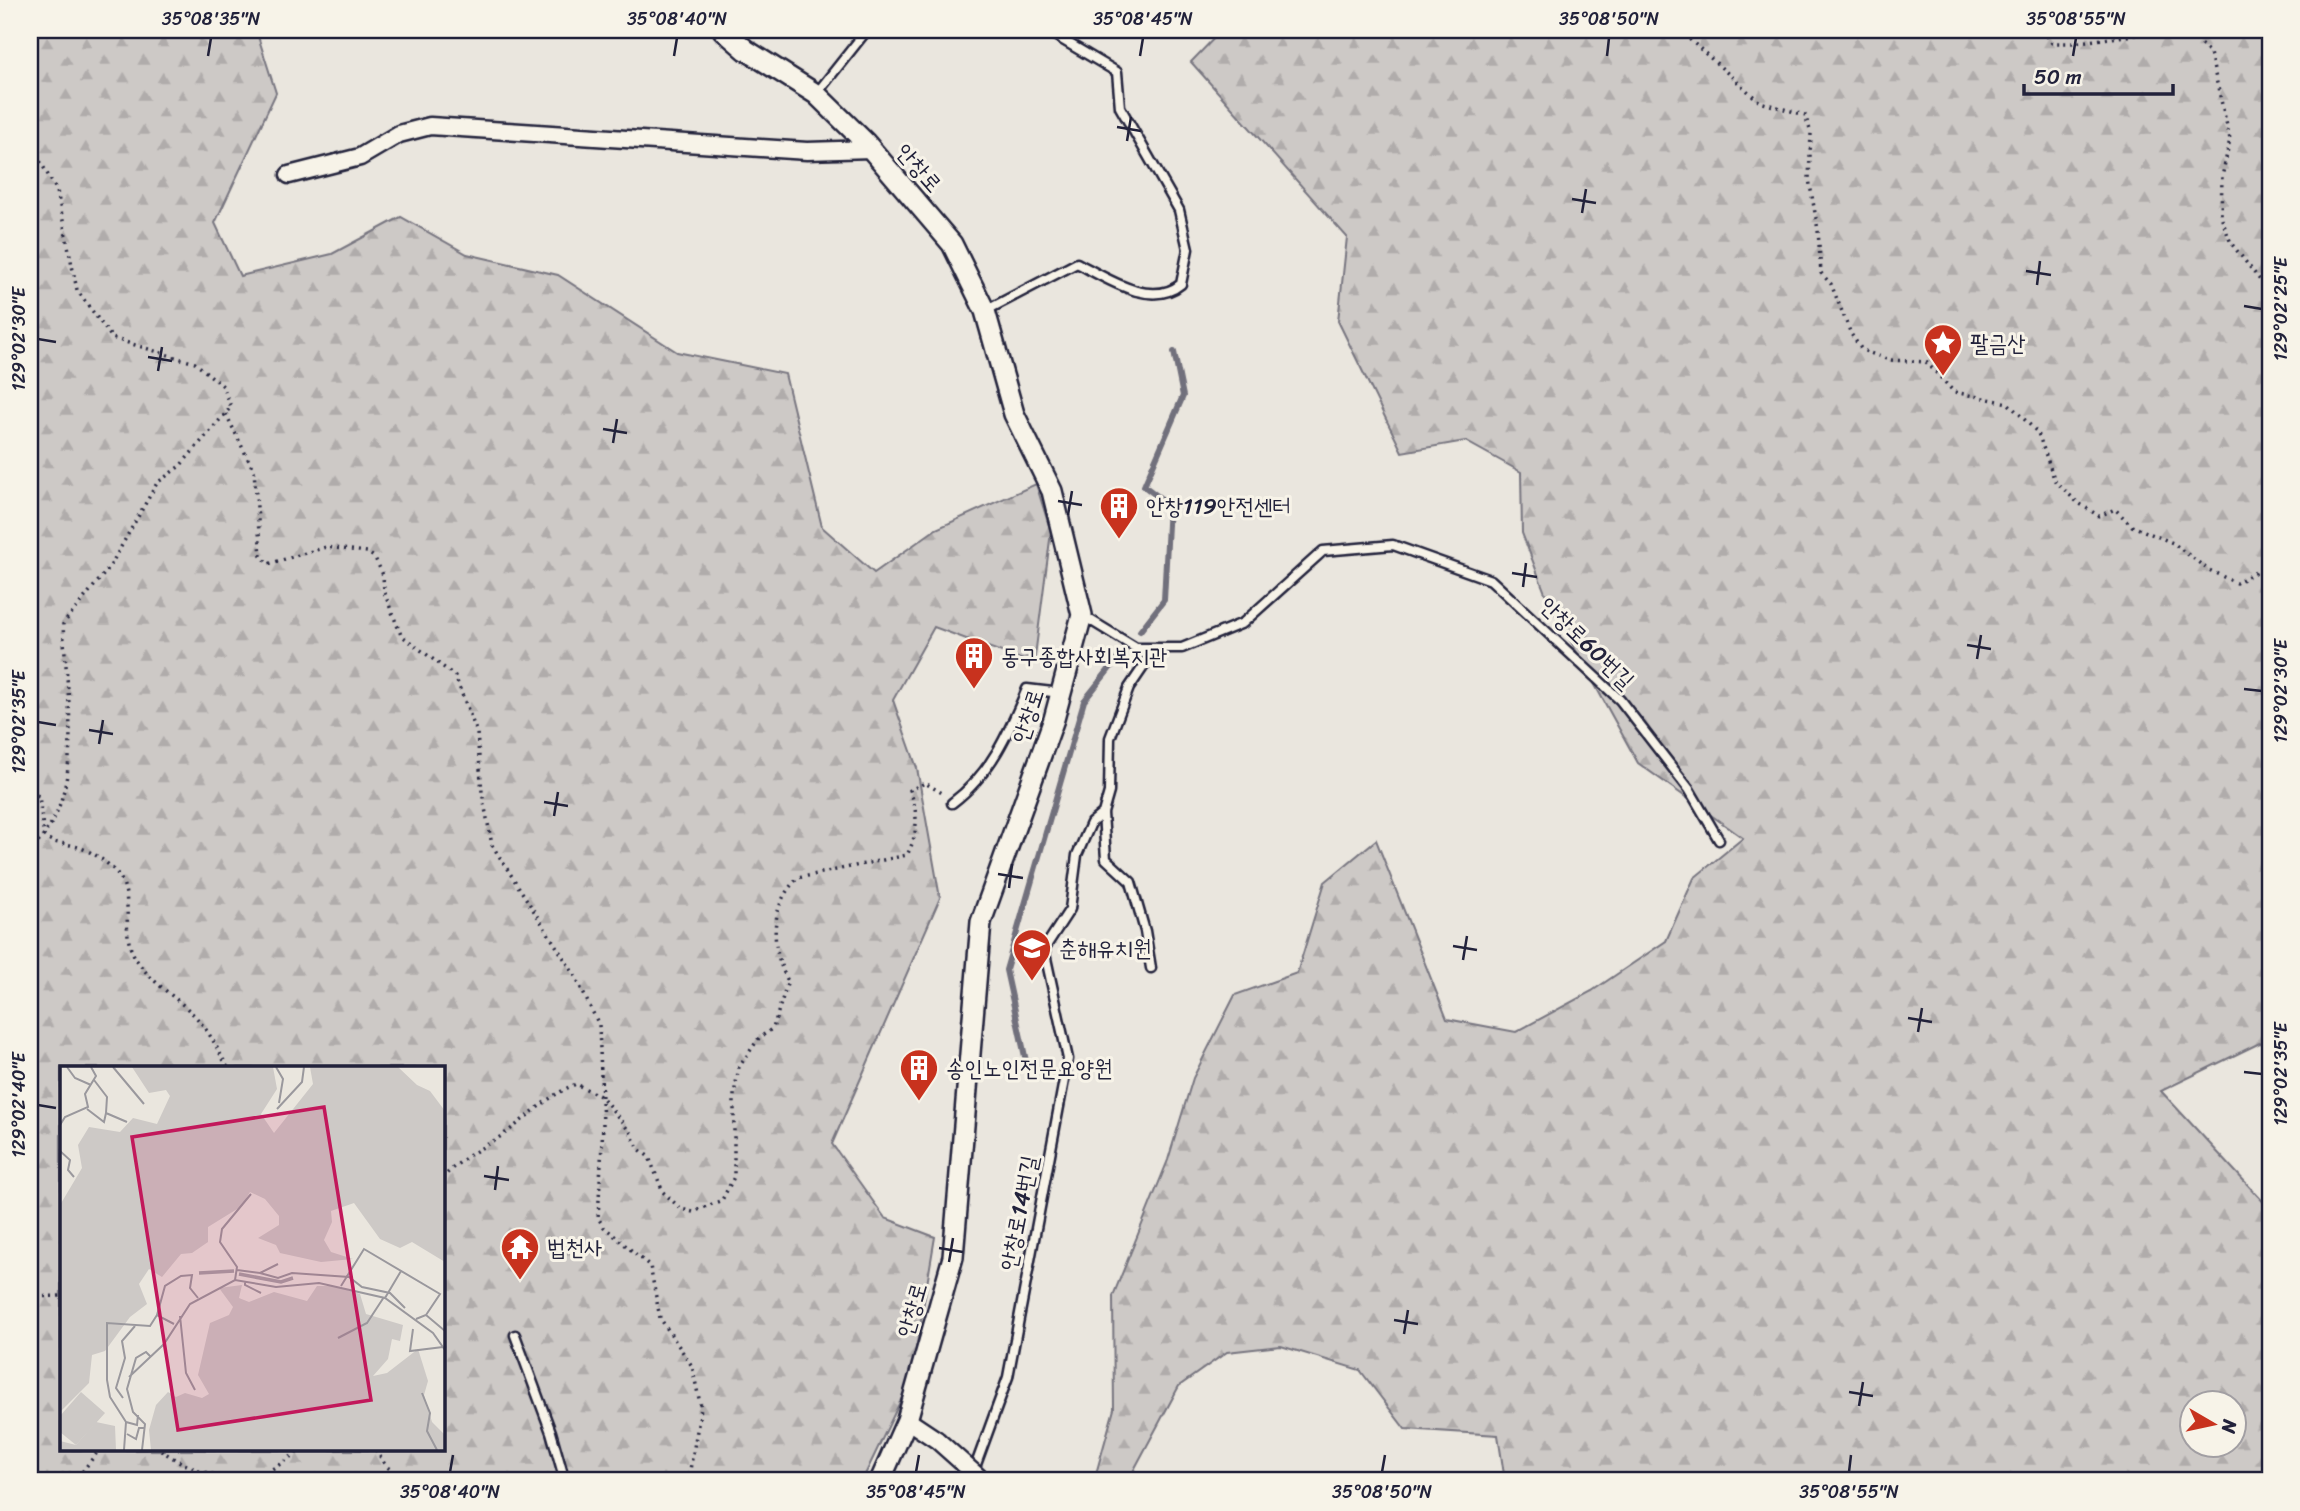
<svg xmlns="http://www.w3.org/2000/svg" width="2300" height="1511" font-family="Sriracha,'Poor Story',sans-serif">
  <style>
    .forest { fill: url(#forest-firs); stroke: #787680; stroke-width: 2; fill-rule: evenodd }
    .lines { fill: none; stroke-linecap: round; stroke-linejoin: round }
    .stream { stroke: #716f7b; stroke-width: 6 }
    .service-casing { stroke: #22223b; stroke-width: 13 }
    .minor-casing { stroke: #22223b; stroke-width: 21 }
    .tertiary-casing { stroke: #22223b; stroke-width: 24 }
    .path { stroke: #22223b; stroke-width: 3.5; stroke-dasharray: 2 5; stroke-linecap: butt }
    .service { stroke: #f7f3e8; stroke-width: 8 }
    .minor { stroke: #f7f3e8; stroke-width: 16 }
    .tertiary { stroke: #f7f3e8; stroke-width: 19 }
    .minor-bridge-casing { stroke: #22223b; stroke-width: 21; stroke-linecap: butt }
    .minor-bridge { stroke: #f7f3e8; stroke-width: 16 }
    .ticks { fill: none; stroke: #22223b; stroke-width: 2.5 }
    .labels { text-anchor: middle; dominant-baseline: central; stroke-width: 6; stroke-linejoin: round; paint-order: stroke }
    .street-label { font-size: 23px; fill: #22223b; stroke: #f7f3e8 }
    .poi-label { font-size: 23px; fill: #22223b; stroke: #f7f3e8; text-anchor: start }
    .inset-river { fill: none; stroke: #a6a3a6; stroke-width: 3.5 }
    .inset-road { fill: none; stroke: #9a989d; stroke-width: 2 }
    .view { fill: #c2185b; fill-opacity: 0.15; stroke: #c2185b; stroke-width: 3.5 }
    .inset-edge { fill: none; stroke: #22223b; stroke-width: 3.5 }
    .neatline { fill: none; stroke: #22223b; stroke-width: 2.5 }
    .ticks-label { font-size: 18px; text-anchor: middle; fill: #22223b }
  </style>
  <defs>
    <pattern id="forest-firs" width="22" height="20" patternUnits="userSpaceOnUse" patternTransform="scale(1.75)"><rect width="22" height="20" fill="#cdc9c6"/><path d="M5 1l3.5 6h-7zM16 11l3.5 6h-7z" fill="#b0acab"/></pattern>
  </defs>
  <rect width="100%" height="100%" fill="#eae6de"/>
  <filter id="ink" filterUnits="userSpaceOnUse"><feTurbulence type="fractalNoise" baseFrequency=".0143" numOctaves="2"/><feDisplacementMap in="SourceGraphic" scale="14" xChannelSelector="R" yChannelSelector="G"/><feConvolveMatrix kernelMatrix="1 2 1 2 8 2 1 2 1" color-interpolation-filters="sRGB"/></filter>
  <g filter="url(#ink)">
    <path class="forest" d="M30 30H256L276 93 215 223 240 276 332 254 401 217 467 254 558 275 677 352 785 374 822 527 874 573 936 529 1036 484 1051 532 1034 664 934 627 893 700 917 768 940 898 832 1144 885 1218 935 1237 911 1379 862 1481H30ZM61 1068H443V1450H61Z
      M1222 30H2270V1038L2161 1091 2270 1209V1481H1505L1498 1435 1405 1429 1360 1370 1281 1346 1227 1352 1179 1386 1128 1481H1094L1114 1409 1113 1296 1168 1160 1193 1078 1235 995 1297 973 1325 882 1376 840 1447 1019 1516 1032 1592 991 1666 941 1694 878 1743 838 1638 763 1547 598 1522 533 1521 472 1465 441 1402 452 1338 321 1347 237 1191 62ZM2192 1402H2234V1444H2192Z"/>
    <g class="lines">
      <path class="stream" d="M1140 631 1164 600 1169 505 1144 486 1183 396 1174 352
        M1026 1061 1006 970 1084 701 1119 657"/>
      <g class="service-casing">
        <path id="service" d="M817 93 867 30
          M985 311 1077 263C1106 278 1151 309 1181 284L1188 249 1179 210 1120 107 1117 72 1046 30
          M1082 615 1136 648H1182L1243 623 1323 551 1393 545 1491 580 1620 700 1689 789 1719 840
          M952 803C991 774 1009 732 1027 689L1061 693
          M1151 968 1145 931 1131 882 1106 859 1103 813 1109 792 1110 738 1129 688 1156 648
          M515 1335 551 1432 565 1481
          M970 1481 1008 1377 1068 1059 1044 949 1070 909 1077 855 1091 823 1103 813"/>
      </g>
      <g class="minor-casing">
        <path id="minor" d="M289 175 360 157 399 134 430 126 807 151 871 149
          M907 1420 937 1440"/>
      </g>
      <g class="tertiary-casing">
        <path id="tertiary" d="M723 30 746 50 816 94 865 142 952 244 985 311 1014 414 1052 491 1082 615 1054 719 981 922 953 1257 907 1420 880 1481"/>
      </g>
      <path class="path" d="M1679 30 1760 102 1805 115 1811 133 1809 179 1818 230 1821 273 1831 284 1851 334 1862 350 1889 360 1926 362 1954 392 2008 403 2038 433 2055 481 2077 502 2099 516 2115 509 2132 526 2173 543 2207 569 2236 583 2270 564
        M2043 30 2052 43H2072L2157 32 2195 39 2210 53 2230 139 2222 177 2221 217 2231 243 2270 293
        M30 143 57 191 77 290 112 338 195 363 223 386 231 407 180 466 157 483 109 568 63 624C66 697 89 795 30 851
        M226 414 254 471 261 556 268 564 326 547 367 552 375 558 383 575 384 592 401 635 455 676 477 733 482 792 492 845 574 974 599 1025 603 1125 598 1218 604 1227 650 1266 660 1318 692 1366 701 1408 688 1481
        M30 793 39 796 44 836C55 845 61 842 74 846 88 849 105 860 115 871 135 891 122 925 131 949 142 977 173 994 194 1015 211 1033 216 1047 228 1068
        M443 1179C449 1167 482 1147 495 1140 523 1123 544 1097 576 1084L602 1097 630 1132 639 1149 649 1157 663 1192 681 1209 693 1212 722 1200 734 1177V1094L739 1067 759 1038 773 1028 788 981C770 948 769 905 798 878L907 855C919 832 918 813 910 790L925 783 942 793
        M30 1297 61 1296
        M161 1450C187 1469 227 1484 259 1475 274 1470 288 1458 301 1450
        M376 1450 386 1466 406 1481
        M50 1481 57 1475 82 1472 99 1450"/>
      <use href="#service" class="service"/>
      <use href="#minor" class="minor"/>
      <use href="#tertiary" class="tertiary"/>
      <g class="minor-bridge-casing">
        <path id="minor-bridge" d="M937 1440 983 1481"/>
      </g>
      <use href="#minor-bridge" class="minor-bridge"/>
    </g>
  </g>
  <path class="ticks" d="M208 56 211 38M674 56 677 38M1140 56 1143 38M1607 56 1609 38M2073 56 2076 38M1117 127 1141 131M1127 141 1131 117M1572 199 1596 203M1582 213 1586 189M2026 271 2051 275M2037 285 2040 261M2244 306 2262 309M38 339 56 342M148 357 172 361M158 371 162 347M603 429 627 433M613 443 617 419M1058 501 1082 505M1068 515 1072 491M1512 573 1537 577M1523 587 1526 563M1967 645 1991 649M1977 659 1981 635M2244 689 2262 691M38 722 56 725M89 730 113 734M99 744 103 720M544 802 568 806M554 816 558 792M998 874 1023 878M1009 888 1012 864M1453 946 1477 950M1463 960 1467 936M1908 1018 1932 1022M1918 1032 1922 1008M2244 1072 2262 1074M38 1105 56 1108M484 1176 509 1180M495 1190 498 1166M939 1248 963 1252M949 1262 953 1238M1394 1320 1418 1324M1404 1334 1408 1310M1849 1392 1873 1396M1859 1406 1863 1382M450 1472 453 1455M916 1472 919 1455M1382 1472 1385 1455M1849 1472 1851 1455"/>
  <defs>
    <g id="sight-pin" transform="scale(2.0125)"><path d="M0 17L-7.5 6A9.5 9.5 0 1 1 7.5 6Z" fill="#c8321e" stroke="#f7f3e8"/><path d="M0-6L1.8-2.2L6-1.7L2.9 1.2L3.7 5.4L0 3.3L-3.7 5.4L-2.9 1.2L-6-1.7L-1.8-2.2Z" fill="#fff"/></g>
    <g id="building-pin" transform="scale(2.0125)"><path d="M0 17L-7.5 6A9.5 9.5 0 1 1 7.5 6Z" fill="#c8321e" stroke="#f7f3e8"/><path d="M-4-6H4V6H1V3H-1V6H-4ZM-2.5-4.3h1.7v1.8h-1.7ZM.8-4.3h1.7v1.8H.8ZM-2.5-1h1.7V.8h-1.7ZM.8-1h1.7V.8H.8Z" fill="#fff"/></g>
    <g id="school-pin" transform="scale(2.0125)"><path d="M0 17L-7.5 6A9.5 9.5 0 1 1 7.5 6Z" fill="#c8321e" stroke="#f7f3e8"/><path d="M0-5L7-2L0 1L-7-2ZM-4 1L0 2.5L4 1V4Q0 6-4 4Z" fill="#fff"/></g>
    <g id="temple-pin" transform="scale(2.0125)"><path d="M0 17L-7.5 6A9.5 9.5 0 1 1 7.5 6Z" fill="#c8321e" stroke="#f7f3e8"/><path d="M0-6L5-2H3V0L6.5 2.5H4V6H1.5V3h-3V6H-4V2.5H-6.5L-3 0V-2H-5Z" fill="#fff"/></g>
  </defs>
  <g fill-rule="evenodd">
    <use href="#sight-pin" x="1943" y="343"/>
    <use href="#building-pin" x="1119" y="506"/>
    <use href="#building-pin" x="974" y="656"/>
    <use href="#school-pin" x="1032" y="948"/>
    <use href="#building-pin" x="919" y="1068"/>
    <use href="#temple-pin" x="520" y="1247"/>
  </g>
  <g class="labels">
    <g class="street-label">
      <text transform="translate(919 168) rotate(49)">안창로</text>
      <text transform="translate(1587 643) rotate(44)">안창로60번길</text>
      <text transform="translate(1028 716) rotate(-72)">안창로</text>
      <text transform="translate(1019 1213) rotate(-79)">안창로14번길</text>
      <text transform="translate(912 1310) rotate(-74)">안창로</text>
    </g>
    <g class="poi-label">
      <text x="1970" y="343">팔금산</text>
      <text x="1146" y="506">안창119안전센터</text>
      <text x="1001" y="656">동구종합사회복지관</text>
      <text x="1059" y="948">춘해유치원</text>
      <text x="946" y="1068">송인노인전문요양원</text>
      <text x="547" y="1247">법천사</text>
    </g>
  </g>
  <g transform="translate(60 1066)">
    <rect width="385" height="385" fill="#eae6de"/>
    <path d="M72 1H213L217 23 201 48 214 67 253 18 250 1H338L357 19 370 25 385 45V196L352 176 340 182 320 173 294 137 271 145 272 156 264 174 271 186 293 193 261 196 220 187 216 179 198 172 219 159V150L205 133 190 126 182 140 148 161V176L132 187 121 188 102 211 89 203 79 218 87 238 70 251 45 285 32 289 29 317 0 346V139L22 102 18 79 29 61 60 66 73 52 97 58 110 30 106 24 89 27ZM182 219 179 232 189 236 214 226 247 235 257 220H275L300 228 306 248 343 259 340 275 332 273 328 293 313 310 327 307 358 283 368 315 364 329 372 356 385 369V384H91L89 364 96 339 108 326 116 331 125 327 142 332 149 328 138 309 150 257 169 249 173 241 159 222ZM36 356 55 360 56 384H0V375L16 379Z" fill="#cdc9c6"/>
    <path d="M21 326 45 347 16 379 0 366V350Z" fill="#cdc9c6"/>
    <path class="inset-river" d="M139 207 174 205M179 208 221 216 233 212"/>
    <path class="inset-road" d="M7 1 15 12 31 19M53 1 84 38M216 1 223 13 219 37M34 14 47 31 46 47 67 56M27 43 44 56 46 47M217 43 242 16 244 1M0 59 5 51 28 41 25 28 36 10 31 1M0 85 10 94 8 104 14 111M177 204 200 207 218 198M200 207 218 212 232 207 289 211 302 221 330 227 345 242M175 214 177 201 160 176 162 163 191 128M185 215V219L201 227M281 220 304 183 380 228 366 249 356 253M325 232 341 205M97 249 105 220 121 210 132 209 130 222 138 232M366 249 385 265M120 250 126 307 135 324M353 263 350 285 383 281M278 272 307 257 324 231M69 311 104 278 130 238 175 214 216 221 259 217 325 232 373 267 385 284M362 327 370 347 367 365 377 384M63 332 56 322 65 292 62 275 75 260M66 356 77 359 78 349M67 368 76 373 79 362H85M64 384 66 356 50 331 47 314V257L90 260 97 249 114 258M82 384 85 358 73 346 67 323 76 292 86 286 91 291"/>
    <path class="view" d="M264 41 311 334 118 364 72 71Z"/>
    <rect width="385" height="385" class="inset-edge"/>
  </g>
  <rect width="2300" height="1511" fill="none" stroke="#f7f3e8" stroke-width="77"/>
  <g transform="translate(2213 1424) rotate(99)"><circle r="33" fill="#f7f3e8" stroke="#a29fa3" stroke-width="2"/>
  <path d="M0-5L12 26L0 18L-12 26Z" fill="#c8321e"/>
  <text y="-10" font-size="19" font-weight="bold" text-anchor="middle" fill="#22223b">N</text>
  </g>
  <path d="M2024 84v10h149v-10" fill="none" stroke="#22223b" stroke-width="3.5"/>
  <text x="2034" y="84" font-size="21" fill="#22223b" stroke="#f7f3e8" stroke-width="5" paint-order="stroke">50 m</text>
  <rect x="38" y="38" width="2224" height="1434" class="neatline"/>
  <g class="ticks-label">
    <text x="211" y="25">35°08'35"N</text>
    <text x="677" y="25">35°08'40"N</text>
    <text x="1143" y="25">35°08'45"N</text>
    <text x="1609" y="25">35°08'50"N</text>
    <text x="2076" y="25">35°08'55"N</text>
    <text transform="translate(2281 309) rotate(-90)" y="6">129°02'25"E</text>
    <text transform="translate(19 339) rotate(-90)" y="6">129°02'30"E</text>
    <text transform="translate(2281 691) rotate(-90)" y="6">129°02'30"E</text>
    <text transform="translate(19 722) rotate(-90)" y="6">129°02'35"E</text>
    <text transform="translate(2281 1074) rotate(-90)" y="6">129°02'35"E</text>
    <text transform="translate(19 1105) rotate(-90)" y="6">129°02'40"E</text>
    <text x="450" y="1498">35°08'40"N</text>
    <text x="916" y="1498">35°08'45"N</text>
    <text x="1382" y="1498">35°08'50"N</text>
    <text x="1849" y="1498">35°08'55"N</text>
  </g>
</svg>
